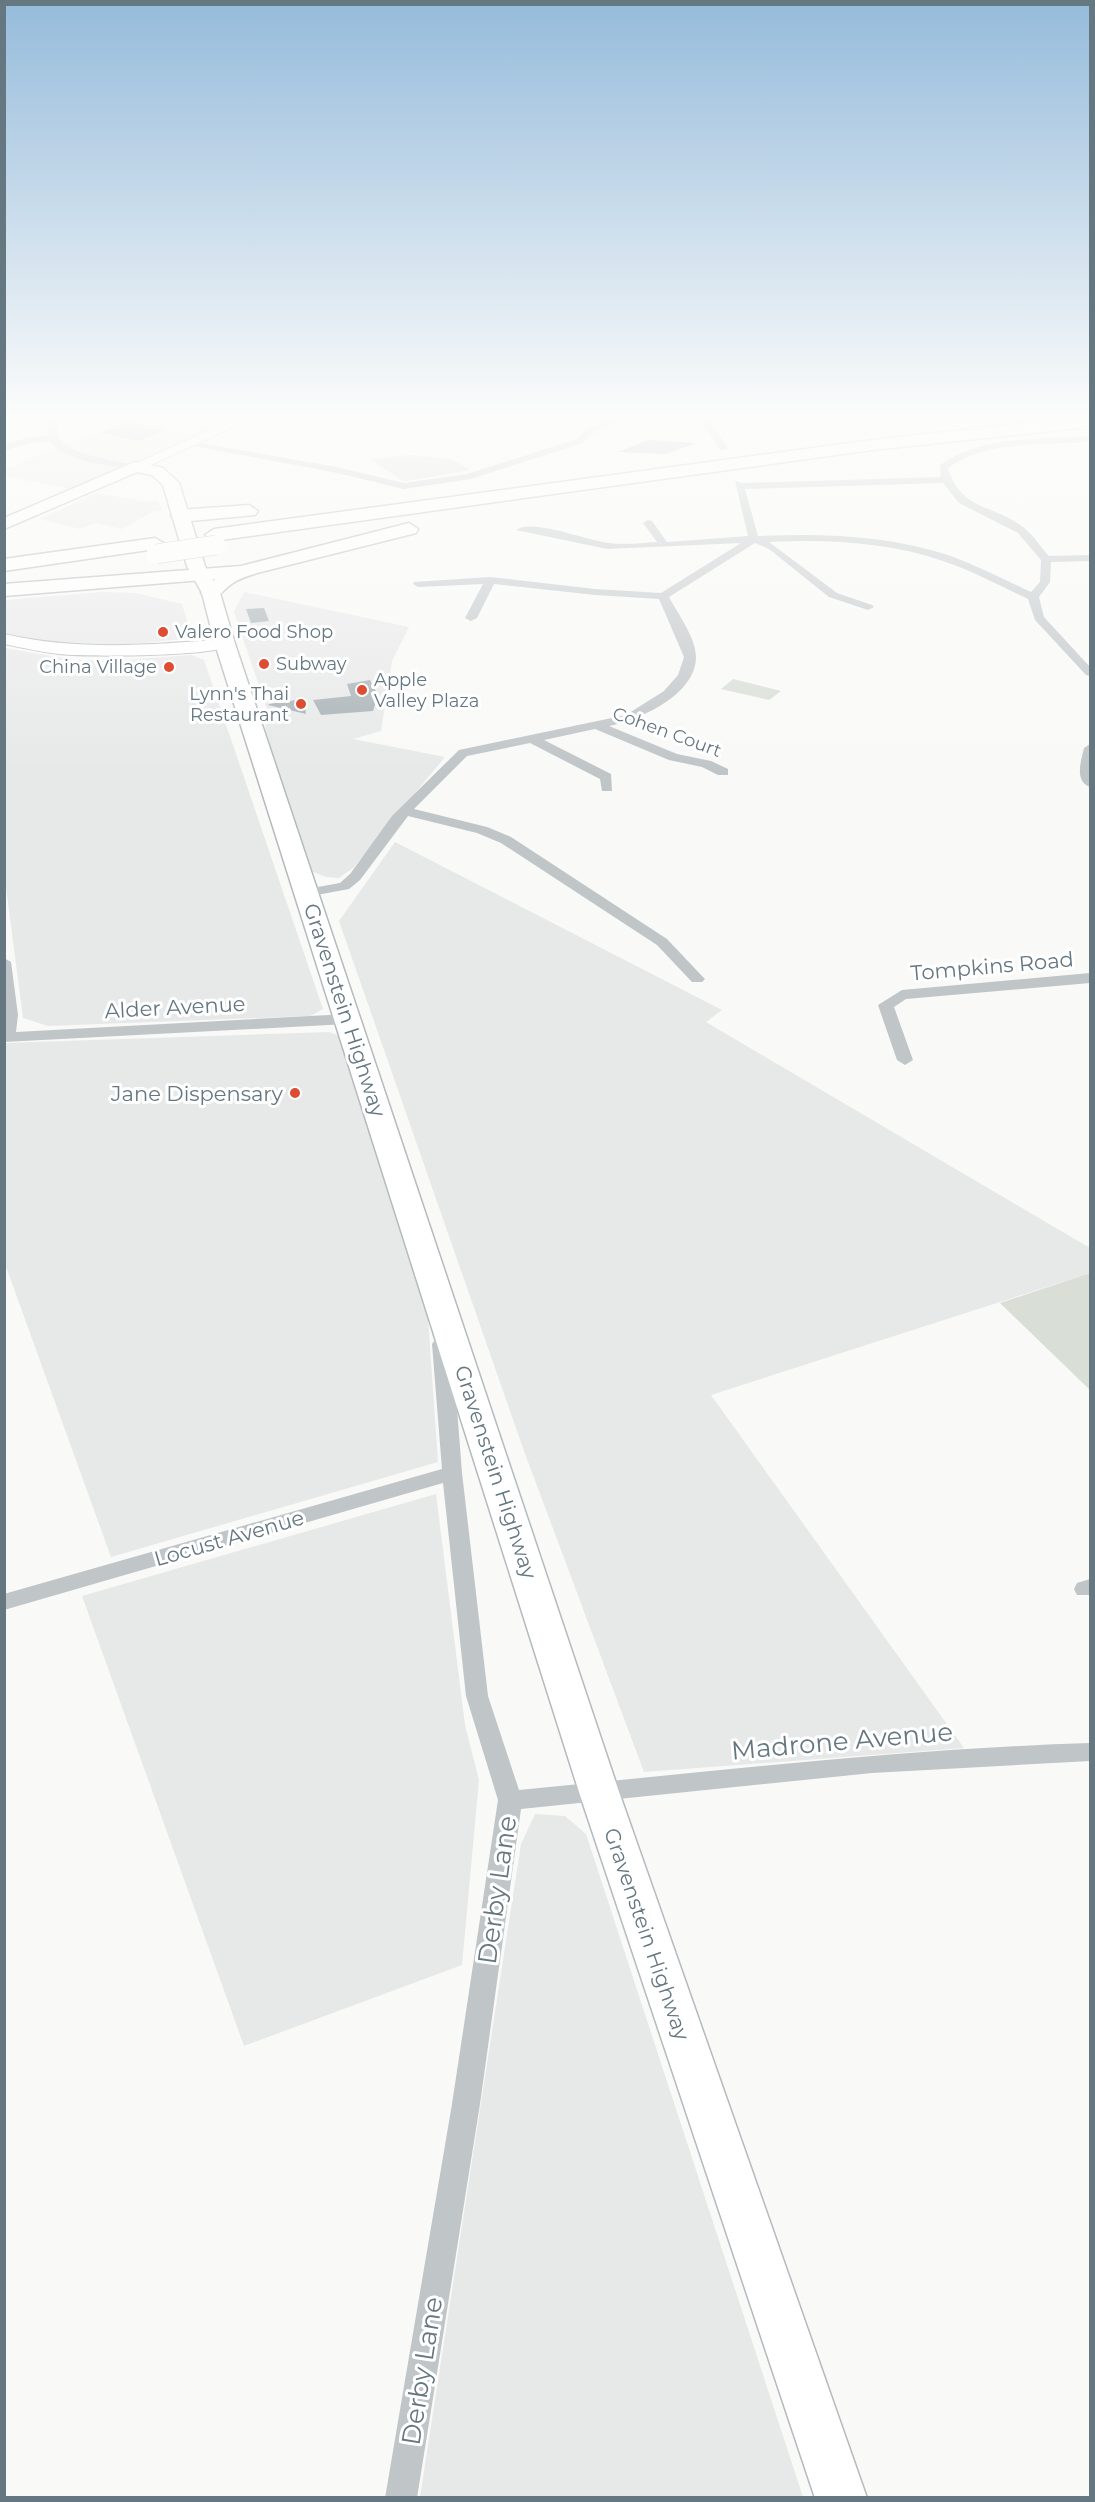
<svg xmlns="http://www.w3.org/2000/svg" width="1095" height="2502" font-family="Montserrat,sans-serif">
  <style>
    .built { fill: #e7e9e8 }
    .green { fill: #d9ded6 }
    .building { fill: #a7b1b6 }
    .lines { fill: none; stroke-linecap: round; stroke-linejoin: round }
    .secondary-casing { stroke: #b3b9bd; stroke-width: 2 }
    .primary-casing { stroke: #b4babd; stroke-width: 3 }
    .highway-casing { stroke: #b4b9bb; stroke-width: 3 }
    .street { fill: #c0c5c8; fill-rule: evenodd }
    .secondary { fill: #fff; fill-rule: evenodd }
    .primary { fill: #fff; fill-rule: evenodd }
    .highway { fill: #fff; fill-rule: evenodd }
    .highway-bridge-casing { stroke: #b4b9bb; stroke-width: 20; stroke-linecap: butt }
    .highway-bridge { stroke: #fff; stroke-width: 19 }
    .poi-dot { fill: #dd4c33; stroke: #fff; stroke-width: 2 }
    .labels { text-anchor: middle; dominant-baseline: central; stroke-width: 6; stroke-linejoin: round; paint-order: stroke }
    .far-poi-label { font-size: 18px; fill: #657780; stroke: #fff; text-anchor: start }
    .far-street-label { font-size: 18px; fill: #657780; stroke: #fff }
    .street-label { font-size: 21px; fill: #657780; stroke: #fff }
    .poi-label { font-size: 21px; fill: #657780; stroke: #fff; text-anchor: end }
    .near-street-label { font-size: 26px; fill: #657780; stroke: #fff }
  </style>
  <rect width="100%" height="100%" fill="#f9f9f7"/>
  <path class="built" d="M107 420H138L168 426 183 420 232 422 76 490 5 476V469L105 429 104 421Z
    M96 493 147 502 158 500 162 510 154 511 122 529 96 523 80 529 40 519Z
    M102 592 136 593 182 604 192 638 114 646 48 643 5 633V600Z
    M244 592 409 627 392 661 381 731 353 739 445 757 353 868 339 878 326 877 311 871 265 731 267 709 234 612Z
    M5 648 74 660 109 661 191 655 204 660 323 1009 310 1016 48 1026 23 1018 4 872Z
    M395 842 722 1010 706 1022 1090 1248V1273L711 1395 964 1748 644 1772 524 1451 339 921Z
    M329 1032 338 1035 427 1303 438 1462 111 1557 5 1264V1043Z
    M436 1494 465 1725 479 1780 462 1965 244 2046 82 1596Z
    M535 1814 565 1816 586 1834 803 2497H420L521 1844Z"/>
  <path class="green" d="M409 455 452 459 470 470 407 481 401 480 370 459Z
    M733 679 781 691 769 700 721 689Z
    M1090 1273V1390L1000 1303Z"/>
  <path class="building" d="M125 422 164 430 139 441 100 433Z
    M649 440 696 443 666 454 618 452Z
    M264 608 269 621 251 623 246 609Z
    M370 680 378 695 373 711 321 715 313 700 351 696 347 684Z
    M304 699 306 714 268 705 269 704Z"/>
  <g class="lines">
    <g class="secondary-casing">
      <path id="secondary" d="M231 420H249L140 470H130L128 467Z
        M4 634C78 651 150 645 225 639L233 644C223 657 82 657 59 654 41 652 23 648 4 644Z"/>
    </g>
    <g class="primary-casing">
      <path id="primary" d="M135 462 163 468 179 483 205 566 220 593 235 644 619 1792 867 2498H815L579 1792 215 644 202 593 187 566 163 485 152 475 137 472 4 529V518Z"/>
    </g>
    <g class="highway-casing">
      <path id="highway" d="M1058 420H1090V427L872 450 214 541 205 535 214 529 872 440Z
        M249 505 258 511 255 515 180 522 171 516 180 510Z
        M409 523 418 529 416 533 257 573C249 576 240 578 233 583 222 590 219 601 204 597L201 593 215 579 4 596V584L241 566Z
        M155 538 165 544 162 548 4 571V559Z"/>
    </g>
    <path class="street" d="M48 420H57L58 438 70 448 81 453 140 467 135 470C109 464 67 464 50 441L30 443 4 451V445L29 437 49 436Z
      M609 420H622L592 434 583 443 471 479 404 489 337 473 184 444 189 441 337 467 404 483 467 474 577 439 586 430Z
      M700 420H709L728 448 726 450H720Z
      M1090 436V442C1045 445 986 440 948 468 961 511 993 504 1023 527 1034 535 1040 547 1049 556L1090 555V561L1051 562 1050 582 1039 597 1044 617 1090 667V676L1086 675 1035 620 1028 599C1000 586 973 571 943 561 888 542 827 539 769 542L837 593 872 605 874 607 868 610 829 597 769 549 755 543 669 597C678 614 696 638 696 657 696 695 639 720 609 726L677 754 711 761 728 769V775H718L702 767 669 760 595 729 544 740 611 774 612 791H602L600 779 530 743 467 756 414 809 487 827 511 837 667 939 702 976 705 979 702 982H692L657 945 501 843 477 833 408 816 360 880 349 889 306 897 299 893 301 890 340 883 350 874 392 816 459 750 626 715 664 691 678 675 684 657 659 599 595 595 494 584 477 618 471 621 465 618 483 584 418 587 413 584 414 582 490 577 595 589 661 593 741 543 607 549 516 530C532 518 588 541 609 543 625 545 641 543 657 542L643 523 648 520 652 521 667 542 748 536 735 481 743 483 941 477 940 465C981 436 1042 439 1090 436ZM943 483 959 503 1018 533 1041 560 1040 582 1031 592C1004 580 978 566 951 556 889 535 823 533 758 536L745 489Z
      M1090 744V787C1074 781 1081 761 1084 748Z
      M4 958 11 962 18 1015 16 1032 347 1014 355 1019 347 1024 4 1042Z
      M1090 973V983L906 999 894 1007 913 1060 905 1065 897 1060 878 1005 902 990Z
      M442 1338 449 1340 452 1344 462 1473 488 1696 519 1790C709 1772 899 1749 1090 1743V1761L872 1773 521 1809 480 2104 417 2498H385L452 2104 498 1800 466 1696 443 1483 4 1610V1594L442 1469 432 1344 435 1340Z
      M1090 1579V1595H1077L1074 1589 1077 1583Z"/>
    <use href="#secondary" class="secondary"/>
    <use href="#primary" class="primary"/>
    <use href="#highway" class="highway"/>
    <g class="highway-bridge-casing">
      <path id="highway-bridge" d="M156 554 216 545"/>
    </g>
    <use href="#highway-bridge" class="highway-bridge"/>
  </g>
  <linearGradient id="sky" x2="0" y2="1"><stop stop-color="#95bbdb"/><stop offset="0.54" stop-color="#fcfcfb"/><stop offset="1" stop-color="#fcfcfb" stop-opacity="0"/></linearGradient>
  <rect width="1095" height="771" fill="url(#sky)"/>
  <g class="poi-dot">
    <circle cx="163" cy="632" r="6"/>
    <circle cx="264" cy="664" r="6"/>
    <circle cx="169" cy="667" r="6"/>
    <circle cx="362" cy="690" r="6"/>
    <circle cx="301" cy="704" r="6"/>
    <circle cx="295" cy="1093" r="6"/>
  </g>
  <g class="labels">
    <g class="far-poi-label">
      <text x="175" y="632">Valero Food Shop</text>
      <text x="276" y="664">Subway</text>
      <text x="157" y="667" text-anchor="end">China Village</text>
      <text x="374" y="680">Apple<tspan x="374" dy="21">Valley Plaza</tspan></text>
      <text x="289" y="694" text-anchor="end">Lynn's Thai<tspan x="289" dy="21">Restaurant</tspan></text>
    </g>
    <g class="far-street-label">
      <text transform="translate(667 732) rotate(20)">Cohen Court</text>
    </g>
    <g class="street-label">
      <text transform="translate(992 966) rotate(-5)">Tompkins Road</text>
      <text transform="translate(175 1007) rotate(-3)">Alder Avenue</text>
      <text transform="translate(345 1010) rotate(72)">Gravenstein Highway</text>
      <text transform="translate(496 1472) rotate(72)">Gravenstein Highway</text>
      <text transform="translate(229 1538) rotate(-16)">Locust Avenue</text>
      <text transform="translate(647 1934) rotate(71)">Gravenstein Highway</text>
    </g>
    <g class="poi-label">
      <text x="283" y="1093">Jane Dispensary</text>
    </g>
    <g class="near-street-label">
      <text transform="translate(842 1741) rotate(-5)">Madrone Avenue</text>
      <text transform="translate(497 1890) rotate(-82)">Derby Lane</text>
      <text transform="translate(422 2371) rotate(-81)">Derby Lane</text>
    </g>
  </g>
  <rect width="1095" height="2502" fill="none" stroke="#657780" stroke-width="12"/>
</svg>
